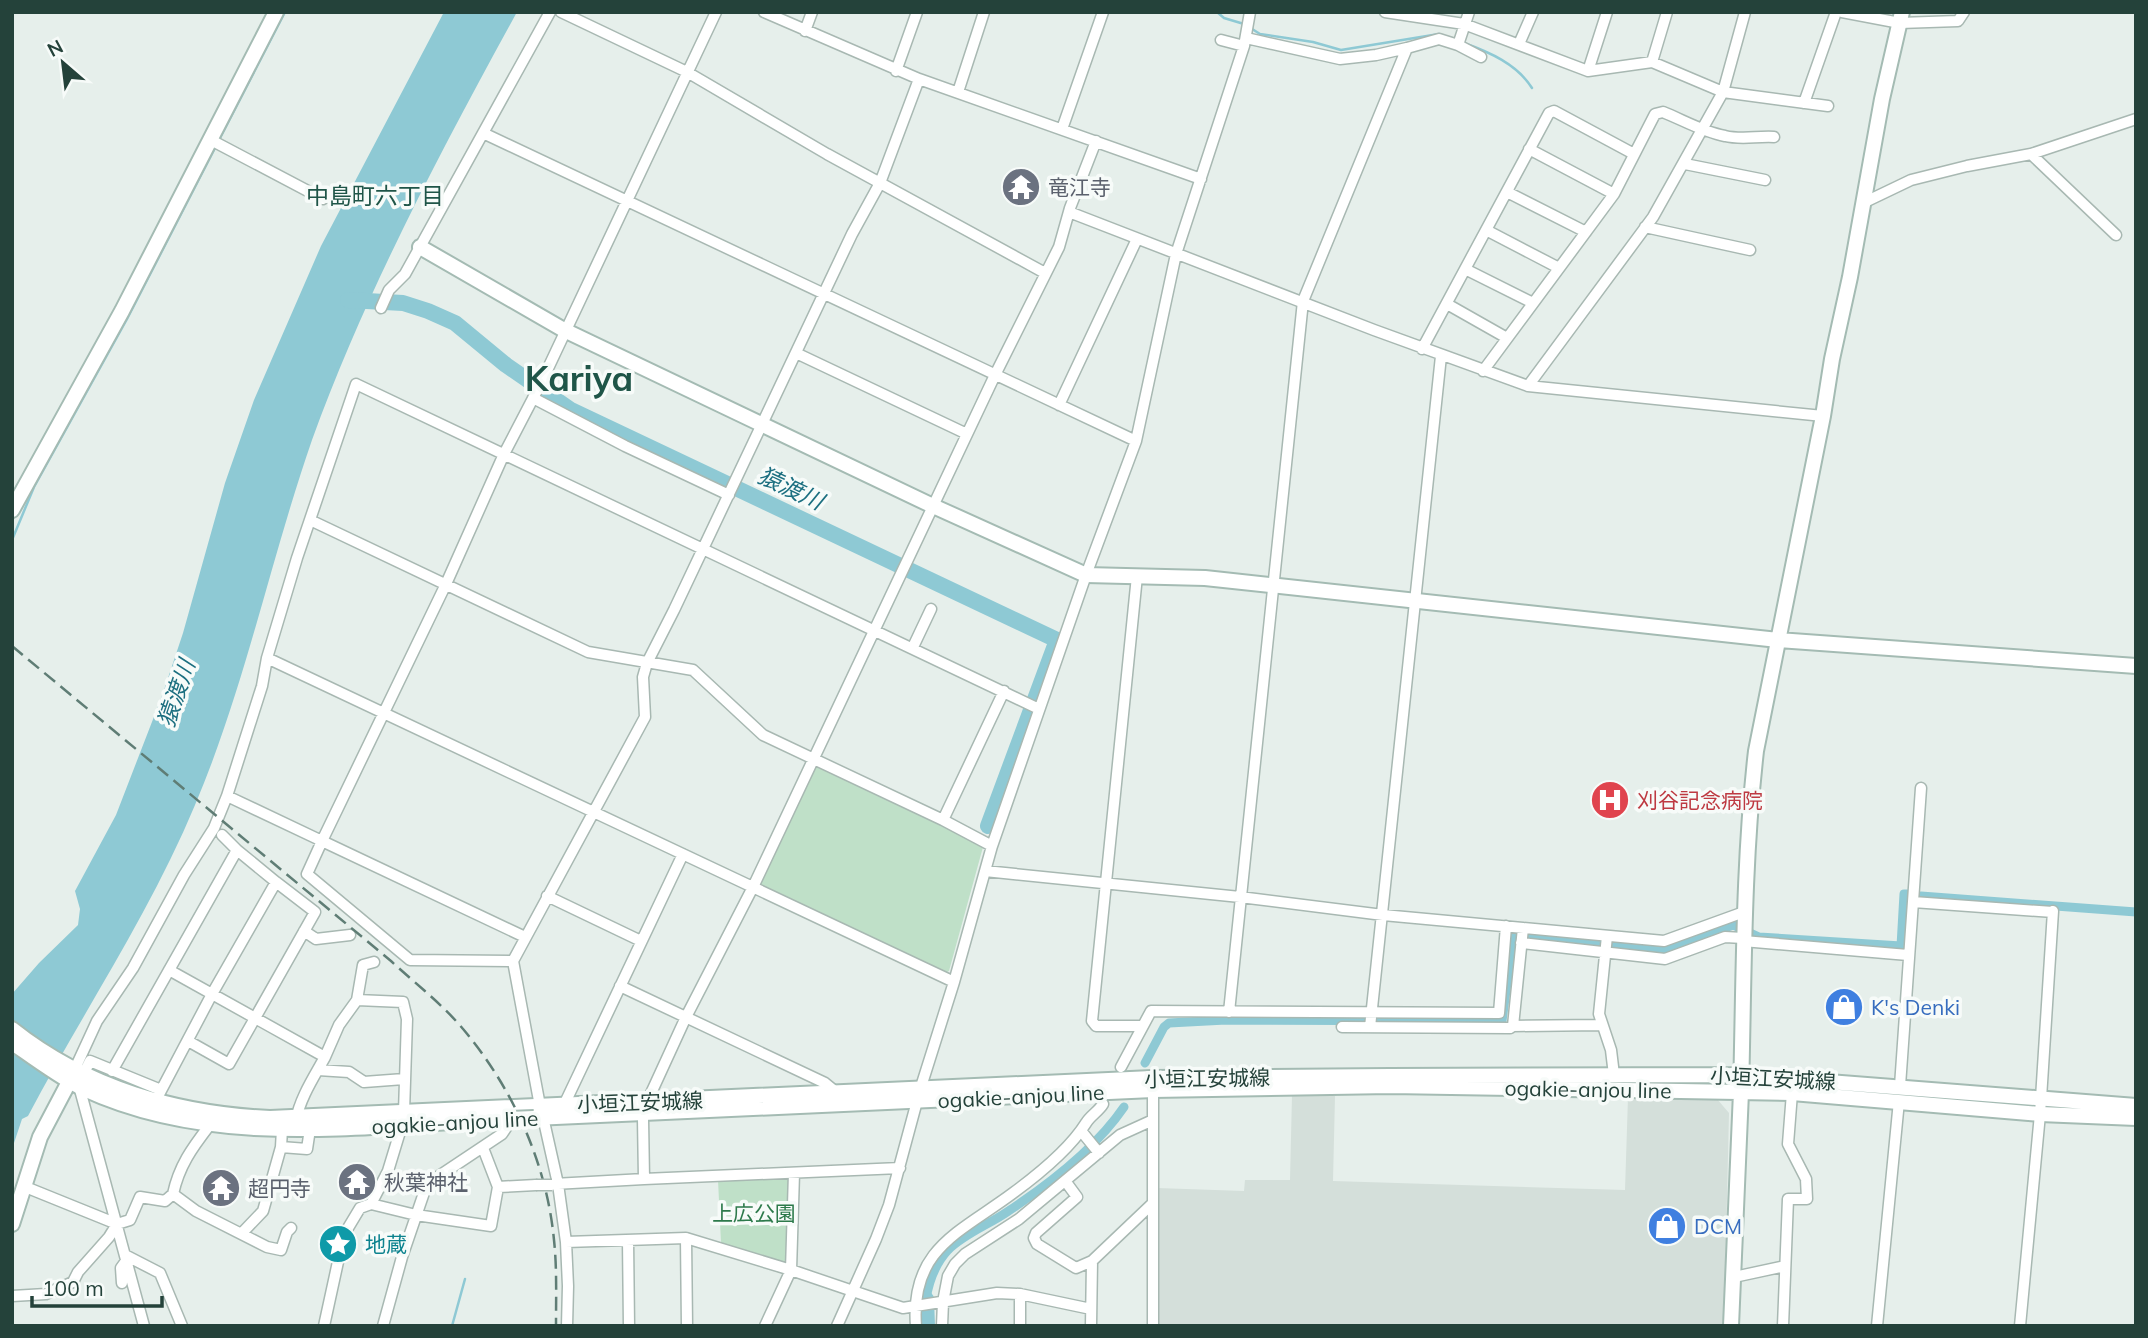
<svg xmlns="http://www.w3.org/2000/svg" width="2148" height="1338" font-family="Mulish,'Noto Sans JP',sans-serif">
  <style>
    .built { fill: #d4dfda }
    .green { fill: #bfe0c8 }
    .water { fill: #8ec9d4 }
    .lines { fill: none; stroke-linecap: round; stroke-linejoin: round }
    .stream { stroke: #8ec9d4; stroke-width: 2.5 }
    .canal { stroke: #8ec9d4; stroke-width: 9 }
    .river { stroke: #8ec9d4; stroke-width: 16 }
    .street-casing { stroke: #a8b8b2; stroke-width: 13 }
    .secondary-casing { stroke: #a4bbb3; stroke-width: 18 }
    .street { stroke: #fff; stroke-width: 10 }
    .secondary { stroke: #fff; stroke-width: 14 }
    .rail { stroke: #5f7d75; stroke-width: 2.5; stroke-dasharray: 14 7; stroke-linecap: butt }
    .street-bridge-casing { stroke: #a8b8b2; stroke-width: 13; stroke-linecap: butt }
    .secondary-bridge-casing { stroke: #a4bbb3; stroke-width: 18; stroke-linecap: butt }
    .street-bridge { stroke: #fff; stroke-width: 10 }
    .secondary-bridge { stroke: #fff; stroke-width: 14 }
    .labels { text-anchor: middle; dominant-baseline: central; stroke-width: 7; stroke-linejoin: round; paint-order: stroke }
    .worship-label { font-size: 21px; fill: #5b616d; stroke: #f7fbf9; text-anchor: start }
    .health-label { font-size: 21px; fill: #be3a42; stroke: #f7fbf9; text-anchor: start }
    .shop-label { font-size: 21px; fill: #366cbe; stroke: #f7fbf9; text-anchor: start }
    .street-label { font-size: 21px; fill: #24423a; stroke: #f7fbf9 }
    .park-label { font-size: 21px; fill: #2d7a4b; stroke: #f7fbf9 }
    .culture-label { font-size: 21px; fill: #0d838f; stroke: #f7fbf9; text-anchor: start }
    .neighbourhood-label { font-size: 23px; fill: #1f5548; stroke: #f7fbf9 }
    .water-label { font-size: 23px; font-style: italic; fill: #1c6f80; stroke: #f7fbf9 }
    .town-label { font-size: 35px; font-weight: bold; fill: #1f5548; stroke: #f7fbf9 }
  </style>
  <rect width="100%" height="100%" fill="#e6efeb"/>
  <path class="built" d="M1292 1095 1335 1096 1333 1181 1625 1190 1628 1097 1717 1099 1729 1113 1724 1326H1157V1188L1244 1191 1245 1180H1290Z"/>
  <path class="green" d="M819 765 940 823 983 847 949 971 945 973 760 885 815 766Z
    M786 1177 789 1180 787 1260 783 1263 721 1243 718 1180Z"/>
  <path class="water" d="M444 12H517C441 151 366 291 312 440 270 561 245 687 195 805 150 913 83 1012 28 1116L22 1119 12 1149V994L39 963 78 925 80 909 75 891 116 815 162 696 183 633 225 483 254 400 321 246Z"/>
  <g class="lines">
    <path class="stream" d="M1217 12 1224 18 1244 24
      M1249 27 1260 34 1313 42 1341 50 1439 34 1444 36
      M1464 43C1489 52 1517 64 1532 88
      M219 140 285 12
      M12 540 34 487 127 319 216 146
      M452 1326 465 1279"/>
    <path class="canal" d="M1921 896 2136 912
      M1145 1063 1164 1027 1169 1023 1226 1020 1502 1021 1513 937 1665 950 1733 925 1759 937 1901 946 1904 894H1907
      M926 1299C929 1281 935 1264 948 1250 964 1234 988 1225 1007 1212 1048 1185 1096 1148 1124 1107"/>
    <path class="river" d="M348 300 403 303 428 311 455 323 506 365 571 410 1057 640 988 826
      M926 1299 927 1326"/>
    <g class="street-casing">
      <path id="street" d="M561 12 687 72 827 154 1045 273
        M1385 12 1464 24 1588 71 1652 62 1723 92 1745 12
        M1842 12 1900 23 1958 21 1964 12
        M805 31 812 12
        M1246 38 1340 59 1376 55 1407 48
        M1221 40 1244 46
        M1519 44 1533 12
        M1458 45 1469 12
        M1652 62 1667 12
        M896 71 917 12
        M1588 71 1607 12
        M919 79 1201 179
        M958 92 984 12
        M1804 103 1836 12
        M1062 129 1103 12
        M483 133 1136 441
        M209 139 323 199
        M1529 149 1614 194
        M2031 154 2116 235
        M1685 164 1765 180
        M1507 192 1586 232
        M1863 203 1911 180 1967 166 2031 154 2136 119
        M1069 212 1374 330 1528 386 1823 416
        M1645 227 1750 250
        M1486 230 1559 268
        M1465 269 1533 303
        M1447 304 1507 338
        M381 308 389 290 405 274 550 12
        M1422 349 1549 113 1554 111 1634 154
        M796 353 967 434
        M1483 371 1614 194 1655 114 1663 112C1683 120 1703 132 1725 136 1741 140 1757 136 1774 137
        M1528 386 1653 217 1723 92 1828 106
        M533 398 625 446 729 495
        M1059 405 1137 239
        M310 520 588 652 693 670 763 735 943 820 992 846
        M1137 576 1092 1021 1096 1026H1143
        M913 647 931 609
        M267 658 954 982
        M943 820 1004 691
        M222 835 237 850
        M985 871 1240 897 1383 915 1664 941 1744 912
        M547 896 641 941
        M1913 902 2053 912
        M1523 928 1513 1026 1601 1025
        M304 931 316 939 350 935
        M1607 936 1599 1014 1611 1050 1614 1075
        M525 937 322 841 446 584 504 454 542 381 716 12
        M1743 941 1908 955
        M1521 943 1665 959 1725 937 1743 938
        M513 961 410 960 307 874 322 841 227 796 262 686 267 658 297 558 356 384 1039 709
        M169 970 325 1057C314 1077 300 1098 296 1120
        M620 986 825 1083 836 1092
        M357 1000 363 965 374 962
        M1229 1012 1303 301 1407 48 1439 39 1458 45 1481 57
        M1342 1027 1510 1028 1513 1026
        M1370 1027 1441 356
        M188 1041 229 1064 315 912 276 882
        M325 1057 339 1025 357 1000 403 1002 407 1019 404 1112
        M1121 1067 1151 1011 1499 1013 1506 926
        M318 1070 349 1072 364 1082 404 1079
        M112 1071 237 850 276 882 212 994 155 1102
        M73 1073 97 1021 133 968 184 875 214 828 227 796
        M84 1073 90 1061 161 1090
        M79 1086 144 1326
        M1153 1086V1326
        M1900 1086 1921 788
        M564 1105 683 854
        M540 1106 513 961 645 717 643 677 647 663 674 610 852 234 880 183 919 79 764 12
        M543 1117 558 1184 566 1242 686 1238 791 1270 903 1308 997 1293 1020 1294V1326
        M1082 1132 1099 1153
        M281 1147 307 1149 310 1129
        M483 1148 498 1187 536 1185
        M900 1168 644 1179 643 1119 647 1102 686 1017 753 887 995 375 1059 247 1070 208 1096 141
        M1066 1182 1077 1197 1036 1233 1034 1238 1037 1244 1076 1268 1092 1261
        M554 1184 644 1179
        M23 1186 117 1224 130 1220 140 1197 165 1201 173 1194 196 1211 267 1247 281 1250 287 1232 291 1228
        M173 1194C179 1166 192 1148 209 1126
        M371 1204 416 1215 491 1226 498 1187
        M242 1233 263 1211 281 1147 282 1129
        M686 1238 687 1326
        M628 1240 629 1326
        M566 1242 568 1286 567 1326
        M125 1255 160 1273 182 1326
        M1734 1277 1785 1266
        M122 1283 121 1268 126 1261
        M1020 1294 1091 1309
        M12 1296 46 1294 73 1282 78 1272 109 1237 117 1224
        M324 1326 341 1248 348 1228 360 1208 371 1204 388 1171 402 1125
        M383 1326 402 1257 427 1184 502 1134 508 1125 507 1119
        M765 1326 791 1270 794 1173
        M837 1326 876 1239 889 1205 920 1090 954 982 992 846 1086 575 1136 441 1176 254 1244 46 1250 12
        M916 1326C910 1248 961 1232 1013 1193 1039 1174 1069 1150 1086 1123 1090 1116 1099 1111 1103 1104
        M942 1326 943 1302 948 1276 955 1264 965 1254 1019 1219 1120 1135 1153 1120
        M1091 1326 1092 1261 1153 1203
        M1783 1326 1788 1199H1807L1806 1179 1788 1144 1792 1093
        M1877 1326 1899 1101
        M2020 1326 2040 1114 2053 911"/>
    </g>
    <g class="secondary-casing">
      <path id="secondary" d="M420 247 564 330 933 506 1086 575 1205 578 1778 640 2136 666
        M12 510 122 311 276 12
        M12 1029C86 1088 178 1114 270 1118L1152 1078 1390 1076 1741 1075 2136 1106
        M12 1043C35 1058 59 1077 84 1089 218 1151 368 1124 510 1119
        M534 1118 1153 1090 1391 1086 1792 1093 2040 1114 2136 1118
        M12 1224 40 1137 70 1080
        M1731 1326C1735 1248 1738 1170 1741 1092 1744 978 1743 864 1756 751L1823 416 1832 359 1850 277 1882 99 1902 12"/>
    </g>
    <use href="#street" class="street"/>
    <use href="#secondary" class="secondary"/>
    <path class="rail" d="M12 646 391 961C417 985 446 1007 468 1035 515 1093 547 1166 554 1240 557 1268 556 1297 556 1326"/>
    <g class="street-bridge-casing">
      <path id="street-bridge" d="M536 1185H552"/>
    </g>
    <g class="secondary-bridge-casing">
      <path id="secondary-bridge" d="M510 1119 534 1118"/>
    </g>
    <use href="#street-bridge" class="street-bridge"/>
    <use href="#secondary-bridge" class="secondary-bridge"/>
  </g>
  <defs>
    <g id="temple-disc" transform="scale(2.0125)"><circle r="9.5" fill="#6b7280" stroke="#f7fbf9"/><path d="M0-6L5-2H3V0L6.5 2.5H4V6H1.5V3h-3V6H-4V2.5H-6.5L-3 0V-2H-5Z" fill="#fff"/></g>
    <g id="hospital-disc" transform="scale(2.0125)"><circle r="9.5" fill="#e0444e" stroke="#f7fbf9"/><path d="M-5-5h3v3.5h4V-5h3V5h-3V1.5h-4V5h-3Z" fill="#fff"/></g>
    <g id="shop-disc" transform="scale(2.0125)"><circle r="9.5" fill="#3f7fe0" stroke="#f7fbf9"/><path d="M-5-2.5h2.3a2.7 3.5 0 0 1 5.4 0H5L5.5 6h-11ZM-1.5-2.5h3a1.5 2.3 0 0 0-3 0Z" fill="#fff"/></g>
    <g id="sight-disc" transform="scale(2.0125)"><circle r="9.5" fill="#0f9aa8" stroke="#f7fbf9"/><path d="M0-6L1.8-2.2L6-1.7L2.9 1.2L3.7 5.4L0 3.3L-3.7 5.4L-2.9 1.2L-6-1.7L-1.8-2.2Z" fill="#fff"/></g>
  </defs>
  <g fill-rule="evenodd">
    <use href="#temple-disc" x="1021" y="187"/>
    <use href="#hospital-disc" x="1610" y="800"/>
    <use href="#shop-disc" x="1844" y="1007"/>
    <use href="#temple-disc" x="357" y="1182"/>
    <use href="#temple-disc" x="221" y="1188"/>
    <use href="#shop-disc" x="1667" y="1226"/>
    <use href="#sight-disc" x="338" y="1244"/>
  </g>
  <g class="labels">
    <g class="worship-label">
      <text x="1048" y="187">竜江寺</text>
      <text x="384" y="1182">秋葉神社</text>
      <text x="248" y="1188">超円寺</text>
    </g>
    <g class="health-label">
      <text x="1637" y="800">刈谷記念病院</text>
    </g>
    <g class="shop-label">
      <text x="1871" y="1007">K's Denki</text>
      <text x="1694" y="1226">DCM</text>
    </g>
    <g class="street-label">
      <text transform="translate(1207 1078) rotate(-1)">小垣江安城線</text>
      <text transform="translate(1773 1078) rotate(3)">小垣江安城線</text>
      <text transform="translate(1588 1089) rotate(1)">ogakie-anjou line</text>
      <text transform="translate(1021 1096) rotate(-3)">ogakie-anjou line</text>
      <text transform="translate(640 1102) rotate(-2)">小垣江安城線</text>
      <text transform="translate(455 1122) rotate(-3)">ogakie-anjou line</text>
    </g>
    <g class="park-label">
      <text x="754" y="1213">上広公園</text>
    </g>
    <g class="culture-label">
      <text x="365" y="1244">地蔵</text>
    </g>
    <g class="neighbourhood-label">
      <text x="375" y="195">中島町六丁目</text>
    </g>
    <g class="water-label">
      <text transform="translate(791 488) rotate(25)">猿渡川</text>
      <text transform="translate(176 693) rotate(-71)">猿渡川</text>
    </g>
    <g class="town-label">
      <text x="579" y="378">Kariya</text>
    </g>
  </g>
  <rect width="2148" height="1338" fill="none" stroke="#24423a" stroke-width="28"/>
  <g transform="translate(63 63) rotate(332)" stroke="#f7fbf9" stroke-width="5" paint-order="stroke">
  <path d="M0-5L12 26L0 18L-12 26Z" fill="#24423a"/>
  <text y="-10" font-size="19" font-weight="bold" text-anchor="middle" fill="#24423a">N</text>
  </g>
  <path d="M32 1296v10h130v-10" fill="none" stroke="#24423a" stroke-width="3.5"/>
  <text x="42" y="1296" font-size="21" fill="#24423a" stroke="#f7fbf9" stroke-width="5" paint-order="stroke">100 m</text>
</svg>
